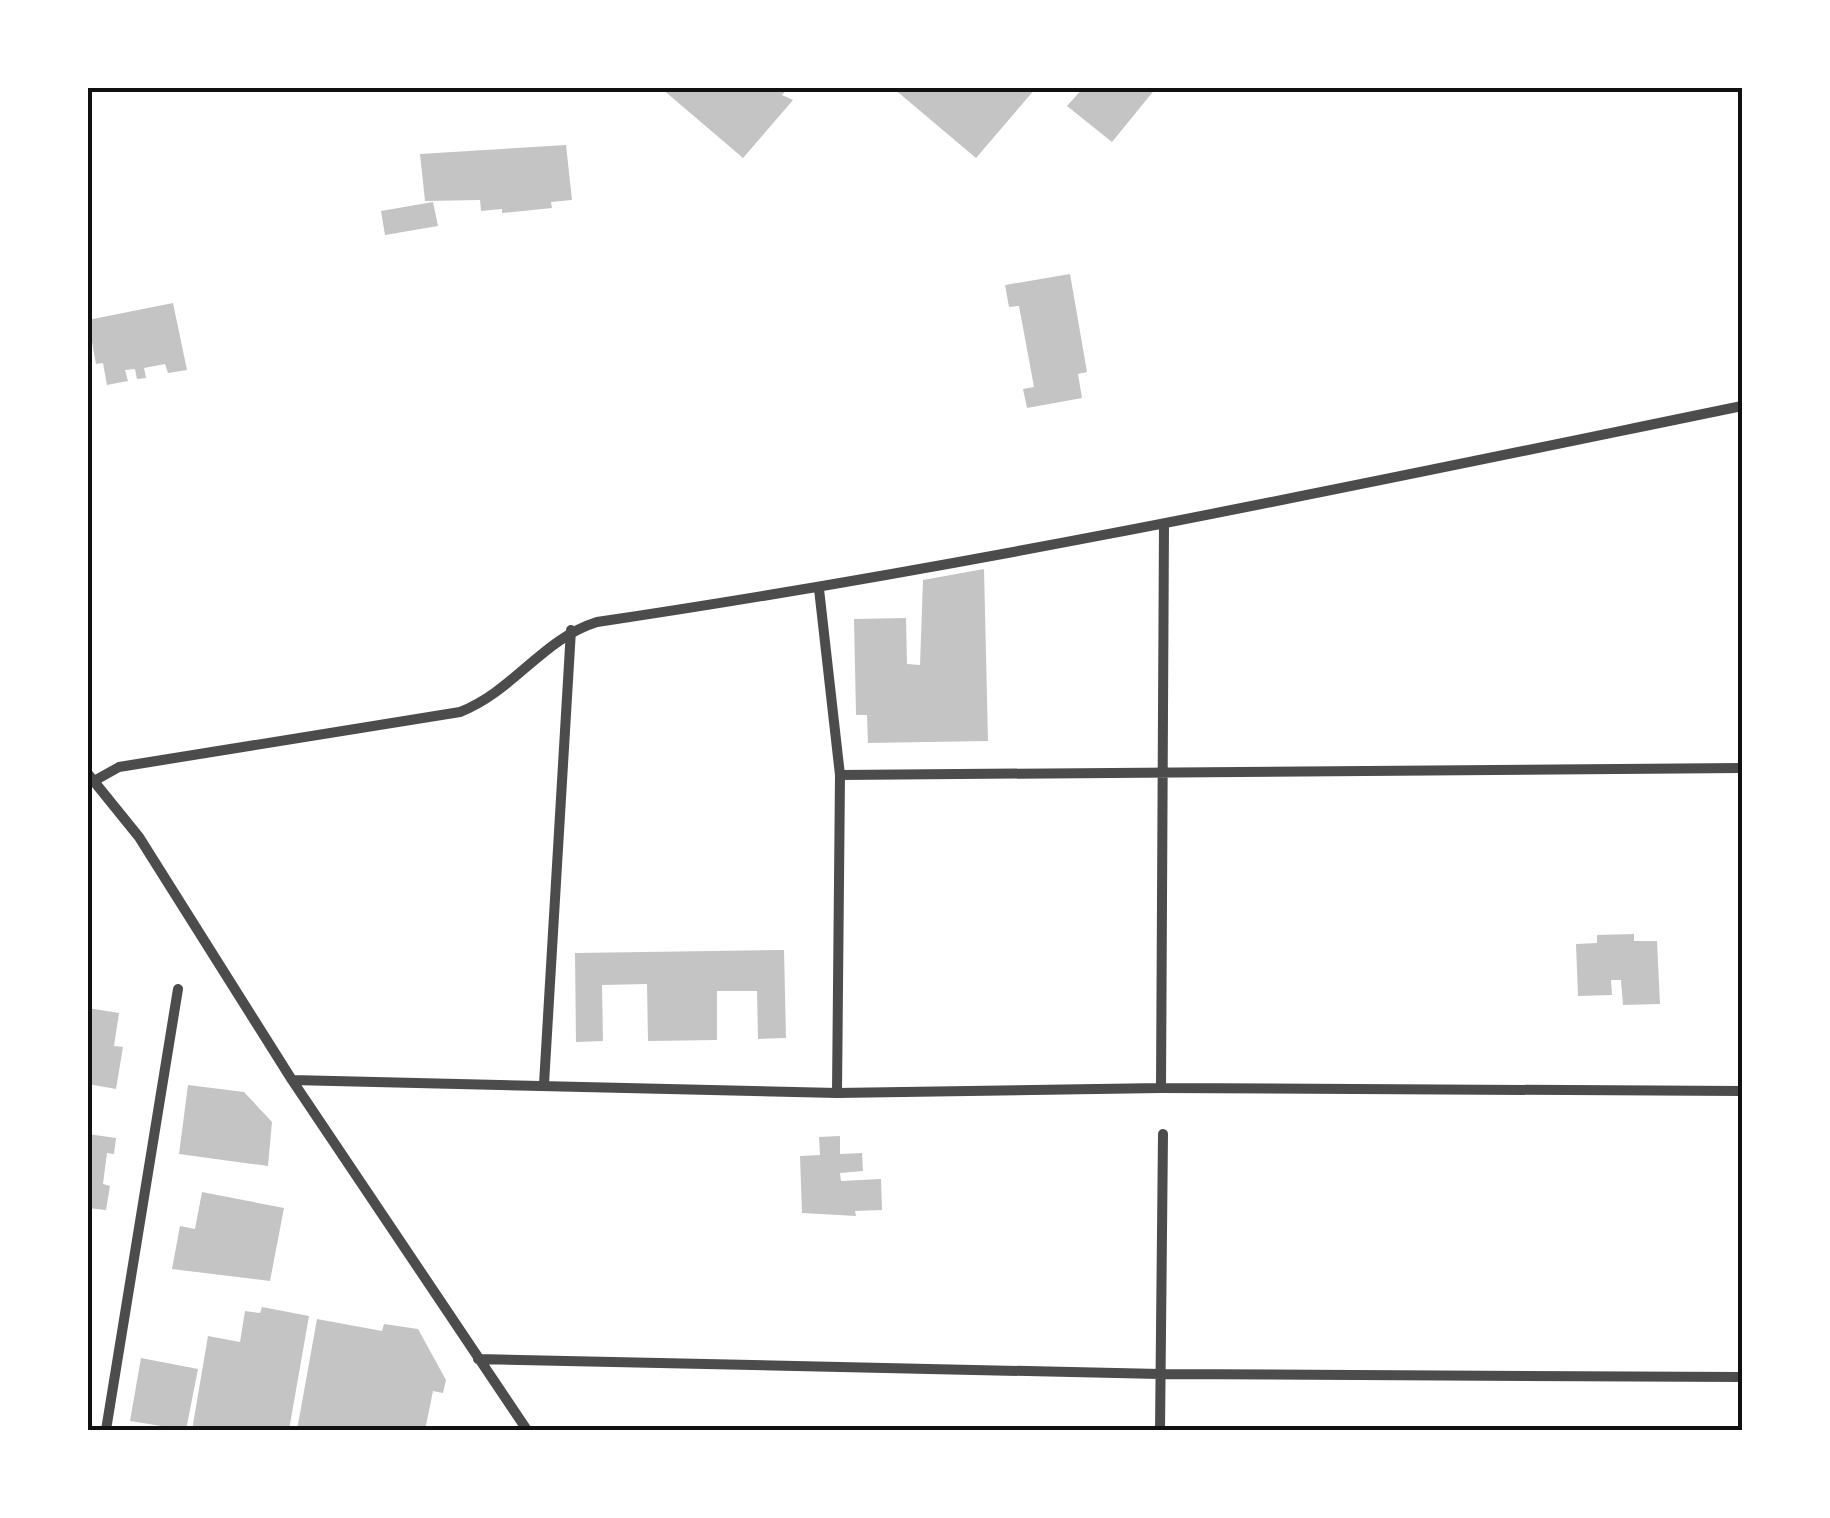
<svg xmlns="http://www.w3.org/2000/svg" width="1830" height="1518" font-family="Cabin,sans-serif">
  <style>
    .building { fill: #c4c4c4 }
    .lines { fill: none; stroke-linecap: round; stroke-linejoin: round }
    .minor { stroke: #4c4c4c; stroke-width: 10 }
    .neatline { fill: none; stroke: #111; stroke-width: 4 }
  </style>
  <rect width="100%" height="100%" fill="#fff"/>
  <path class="building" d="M661 88H788L782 95 793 100 743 158Z
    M893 88H1036L976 158Z
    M1083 88H1156L1112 142 1067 106Z
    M566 145 572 200 551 202 552 208 502 213V209L481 211 480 200 425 201 420 154Z
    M433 202 438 226 385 235 381 211Z
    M1070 274 1087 372 1078 374 1082 398 1027 408 1023 389 1034 387 1019 306 1009 307 1005 285Z
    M173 303 187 370 168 373 165 364 144 368 146 378 137 379 135 369 125 370 128 381 107 385 103 363 96 364 88 320Z
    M984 569 988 741 868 743 867 715H856L854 619 906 618 907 664 920 665 923 580Z
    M1634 934V941H1657L1660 1004 1623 1005 1621 980H1611L1612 995 1578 996 1576 944 1597 943V935Z
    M784 950 786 1038 758 1039 757 991H717V1040L648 1041 647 984 602 985 603 1041 576 1042 575 953Z
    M88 1008 119 1013 114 1046 123 1047 116 1089 88 1084Z
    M188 1085 244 1092 272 1122 268 1166 179 1154Z
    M88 1134 116 1138 114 1154 107 1153 103 1184 110 1186 106 1210 88 1208Z
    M840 1136V1154L862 1153 863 1171 840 1173 841 1181 881 1179 882 1210 855 1211 856 1216 802 1213 800 1156 820 1155 819 1137Z
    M202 1192 284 1208 270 1281 172 1269 180 1226 195 1229Z
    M262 1307 309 1316 289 1430H192L208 1336 240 1342 245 1311 260 1313Z
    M317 1319 382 1331 384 1324 418 1329 446 1380 443 1393 433 1391 425 1430H297Z
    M141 1358 198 1369 186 1430 130 1421Z"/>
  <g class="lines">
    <path class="minor" d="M819 589 840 775 837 1093
      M88 774 139 837 292 1080 527 1430
      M840 775 1742 768
      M94 781 119 767 460 712C514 691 542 639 597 622 982 565 1362 484 1742 406
      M292 1080 837 1093 1161 1088 1742 1091
      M544 1084 571 630
      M1161 1088 1164 524
      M478 1359 1160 1374 1742 1377
      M106 1430 178 989
      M1160 1430 1163 1134"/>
  </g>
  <rect width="1830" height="1518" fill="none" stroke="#ffffff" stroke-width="180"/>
  <rect x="90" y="90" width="1650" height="1338" class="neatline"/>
</svg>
